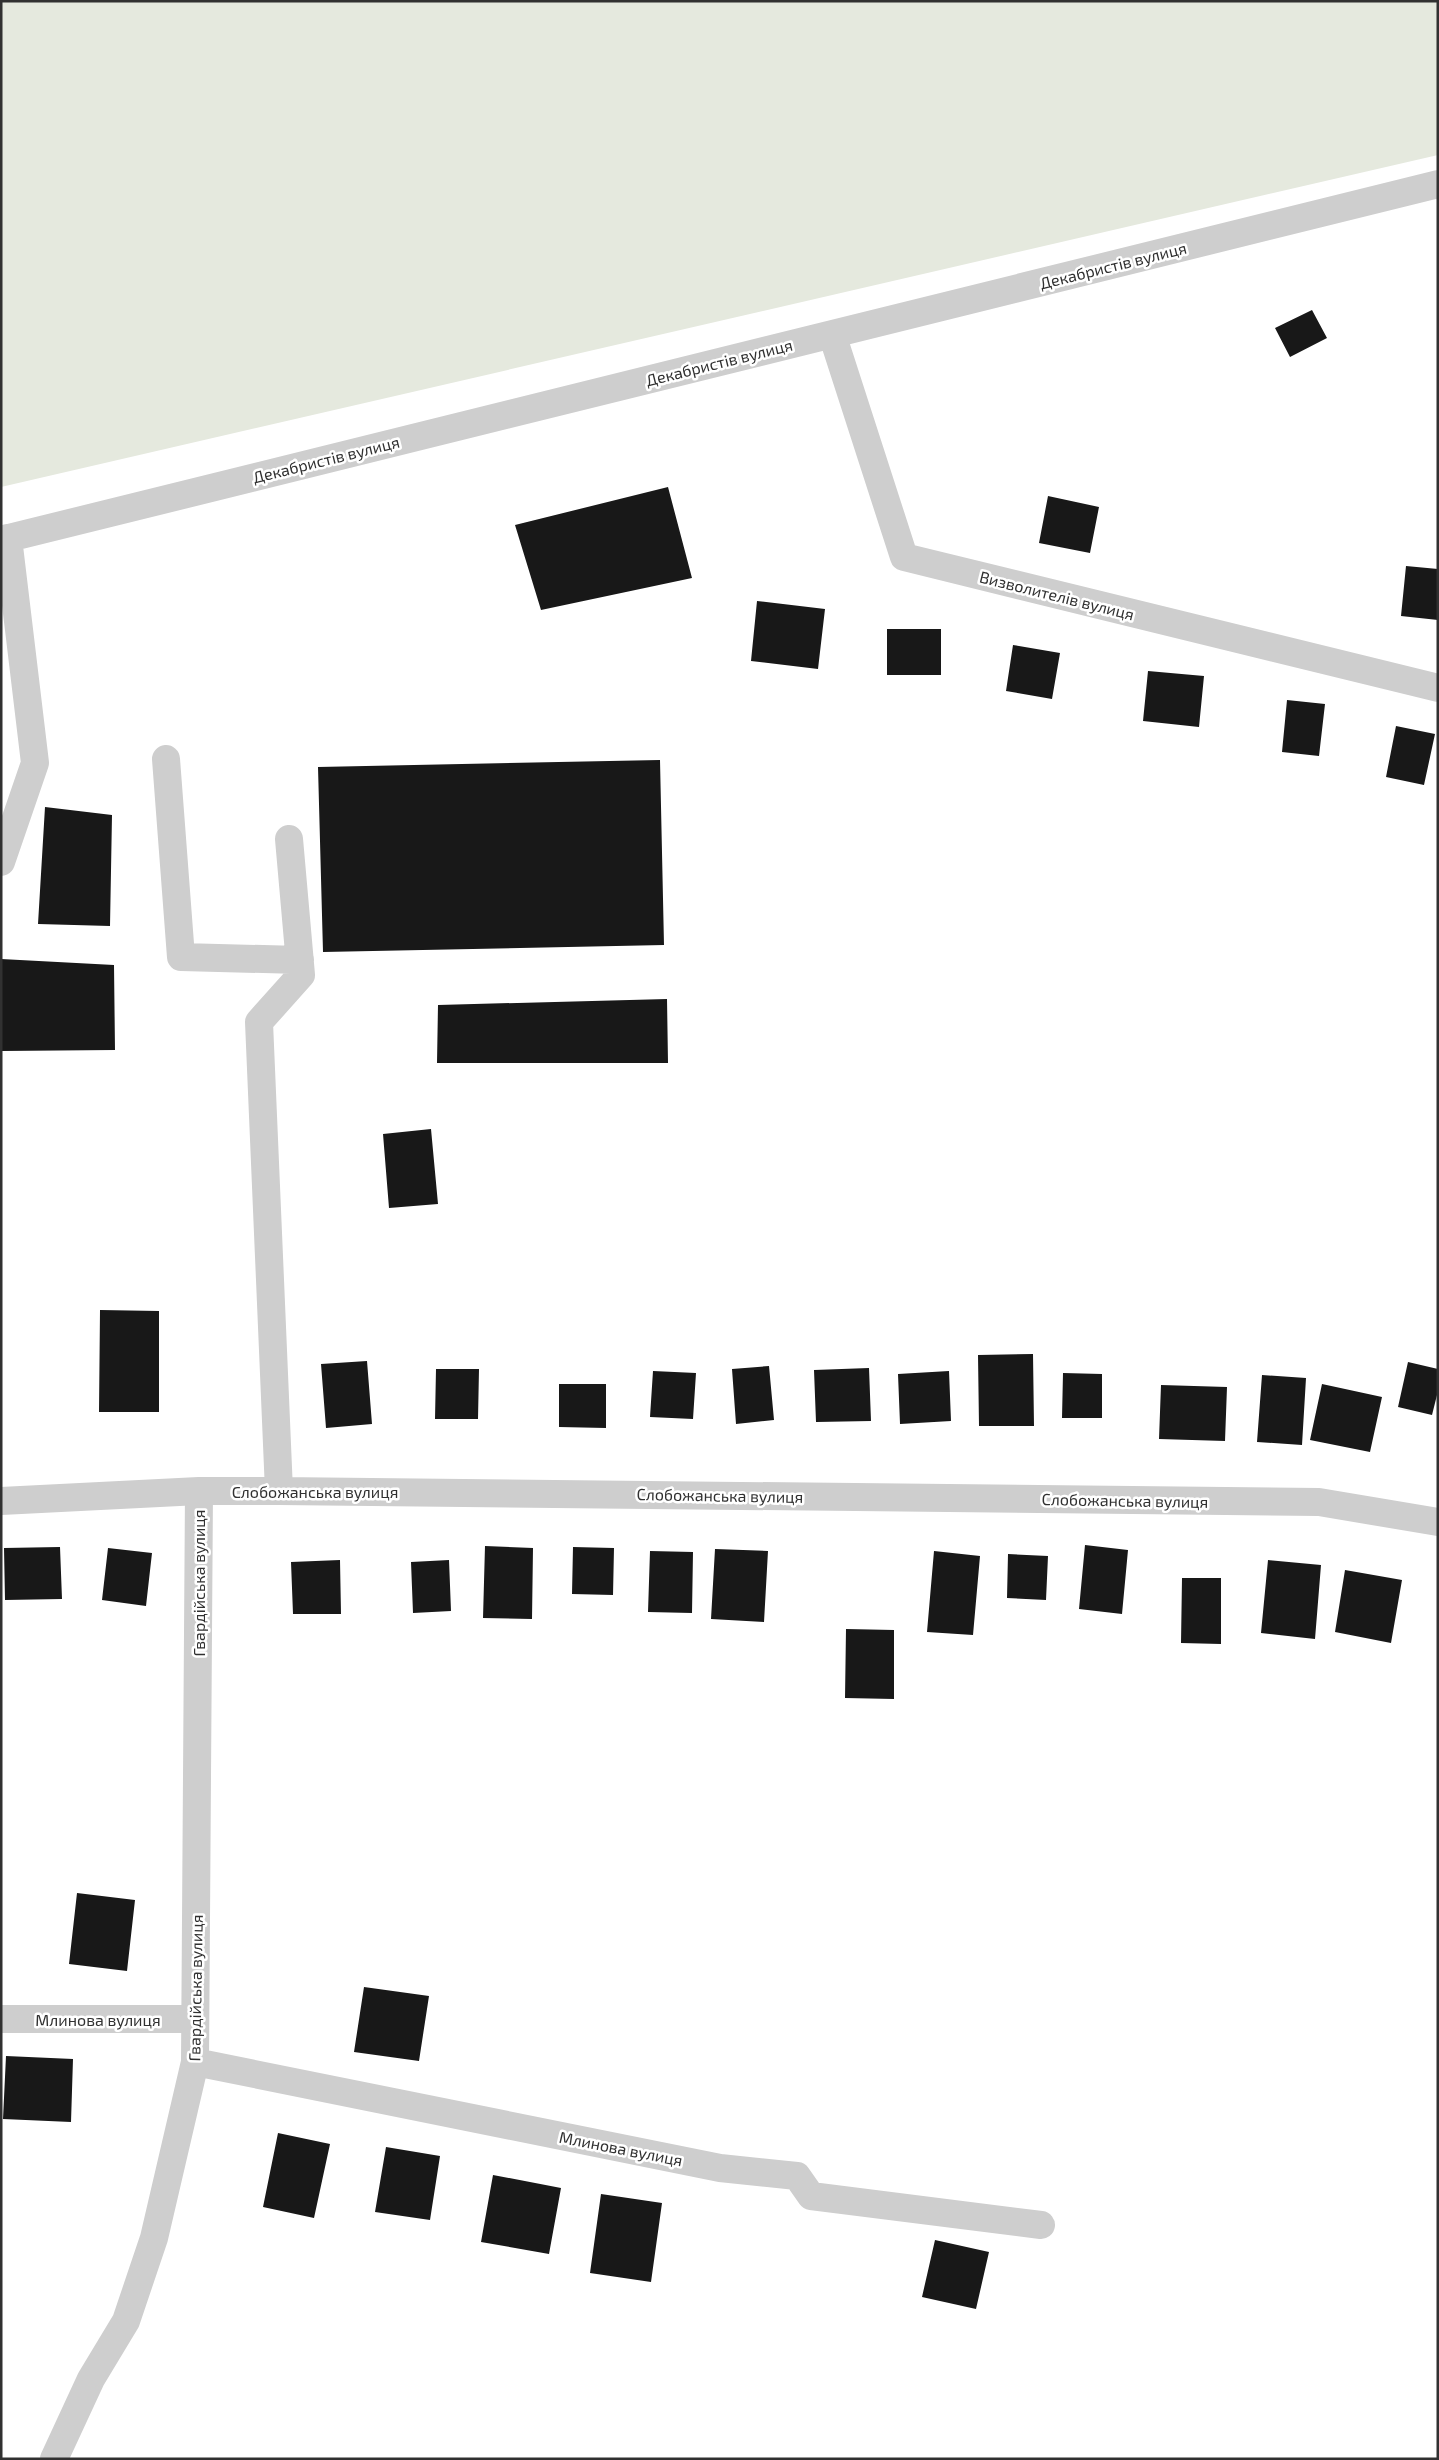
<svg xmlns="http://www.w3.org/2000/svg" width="1439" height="2460" font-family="'Exo 2',sans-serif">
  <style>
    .green { fill: #e5e9de }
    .building { fill: #181818 }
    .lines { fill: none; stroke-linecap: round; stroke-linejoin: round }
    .minor { stroke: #cecece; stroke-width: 28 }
    .labels { text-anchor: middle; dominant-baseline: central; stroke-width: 5; stroke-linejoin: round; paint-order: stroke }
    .street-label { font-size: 16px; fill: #313131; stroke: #fff }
  </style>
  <rect width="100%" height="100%" fill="#fff"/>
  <path class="green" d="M1 1H1438V155L1 487Z"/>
  <path class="building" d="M1312 310 1327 338 1290 357 1275 328Z
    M668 487 692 578 541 610 515 525Z
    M1048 496 1099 507 1090 553 1039 543Z
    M1406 566 1438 569V620L1401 616Z
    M757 601 825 609 818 669 751 661Z
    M887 629H941V675H887Z
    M1013 645 1060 653 1052 699 1006 691Z
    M1148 671 1204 676 1199 727 1143 721Z
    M1287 700 1325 704 1319 756 1282 752Z
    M1396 726 1435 734 1424 785 1386 777Z
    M660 760 664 945 323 952 318 767Z
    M45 807 112 815 110 926 38 924Z
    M1 959 114 965 115 1050 1 1051Z
    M667 999 668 1063H437L438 1005Z
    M431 1129 438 1204 389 1208 383 1134Z
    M100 1310 159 1311V1412H99Z
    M1033 1354 1034 1426H979L978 1355Z
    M367 1361 372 1424 326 1428 321 1364Z
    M1408 1362 1438 1369V1391L1432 1415 1398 1407Z
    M769 1366 774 1420 736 1424 732 1369Z
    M869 1368 871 1421 816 1422 814 1370Z
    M436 1369H479L478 1419H435Z
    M653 1371 696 1373 693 1419 650 1417Z
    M949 1371 951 1421 900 1424 898 1374Z
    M1063 1373 1102 1374V1418H1062Z
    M1262 1375 1306 1378 1302 1445 1257 1442Z
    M559 1384H606V1428L559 1427Z
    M1322 1384 1382 1397 1370 1452 1310 1440Z
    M1161 1385 1227 1387 1225 1441 1159 1439Z
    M1085 1545 1128 1550 1122 1614 1079 1609Z
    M485 1546 533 1548 532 1619 483 1618Z
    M60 1547 62 1599 5 1600 4 1548Z
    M573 1547 614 1548 613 1595 572 1594Z
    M108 1548 152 1553 146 1606 102 1600Z
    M715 1549 768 1551 764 1622 711 1619Z
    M650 1551 693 1552 692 1613 648 1612Z
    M934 1551 980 1556 973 1635 927 1632Z
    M1008 1554 1048 1556 1046 1600 1007 1598Z
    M340 1560 341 1614H293L291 1562Z
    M449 1560 451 1611 413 1613 411 1562Z
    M1268 1560 1321 1565 1315 1639 1261 1633Z
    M1345 1570 1402 1580 1391 1643 1335 1632Z
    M1182 1578H1221V1644L1181 1643Z
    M846 1629 894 1630V1699L845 1698Z
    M77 1893 135 1900 127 1971 69 1964Z
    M364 1987 429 1996 419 2061 354 2052Z
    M6 2056 73 2059 71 2122 3 2119Z
    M278 2133 330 2144 314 2218 263 2207Z
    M386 2147 440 2156 430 2220 375 2212Z
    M493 2175 561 2188 549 2254 481 2242Z
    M601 2194 662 2203 651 2282 590 2273Z
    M935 2240 989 2252 976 2309 922 2297Z"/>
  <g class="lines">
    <path class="minor" d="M832 334 904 557 1438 688
      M1 540 1438 184
      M166 759 181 957 300 960
      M1 862 35 763 8 538
      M279 1491 259 1022 301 975 289 839
      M1 1501 199 1491H279L1319 1502 1438 1522
      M1 2019H195
      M195 2062 720 2168 797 2176 811 2196 1041 2225
      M54 2459 91 2379 126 2321 154 2238 195 2062 199 1491"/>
  </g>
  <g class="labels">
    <g class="street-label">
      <text transform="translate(1113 265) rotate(-14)">Декабристів вулиця</text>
      <text transform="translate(719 362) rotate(-14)">Декабристів вулиця</text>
      <text transform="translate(326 459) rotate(-14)">Декабристів вулиця</text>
      <text transform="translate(1057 595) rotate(14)">Визволителів вулиця</text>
      <text x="315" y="1491">Слобожанська вулиця</text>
      <text transform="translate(720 1495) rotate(1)">Слобожанська вулиця</text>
      <text transform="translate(1125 1500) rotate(1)">Слобожанська вулиця</text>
      <text transform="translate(198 1583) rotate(-90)">Гвардійська вулиця</text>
      <text transform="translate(195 1988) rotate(-89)">Гвардійська вулиця</text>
      <text x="98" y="2019">Млинова вулиця</text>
      <text transform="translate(621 2148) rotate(11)">Млинова вулиця</text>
    </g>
  </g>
  <rect width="1439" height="2460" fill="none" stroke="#313131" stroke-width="5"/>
</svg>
